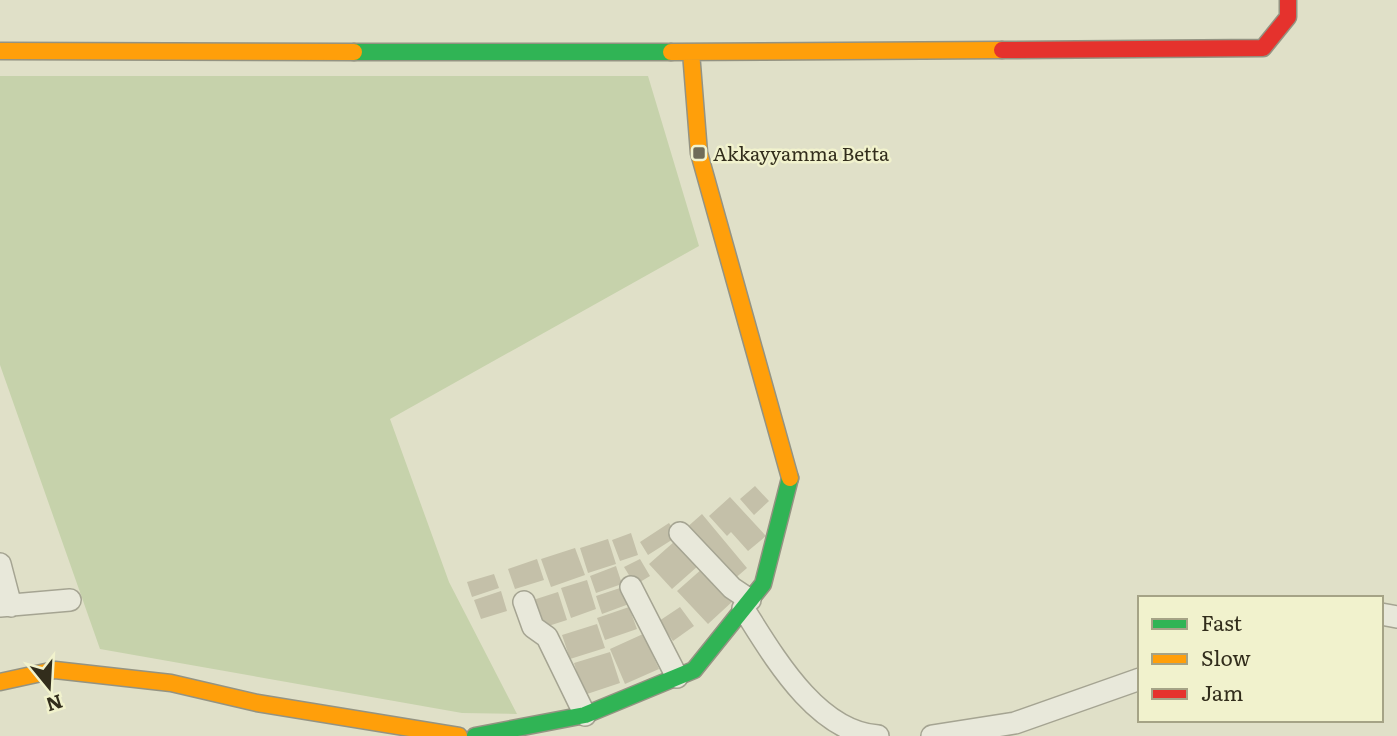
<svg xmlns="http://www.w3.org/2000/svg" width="1397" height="736" font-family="Literata,serif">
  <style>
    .green { fill: #c6d2ab }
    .building { fill: #c4c0a9 }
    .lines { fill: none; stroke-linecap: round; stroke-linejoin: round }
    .street-casing { stroke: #a5a492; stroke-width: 24 }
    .fast-casing { stroke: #949382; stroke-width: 19 }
    .slow-casing { stroke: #949382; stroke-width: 19 }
    .jam-casing { stroke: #949382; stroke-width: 19 }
    .street { stroke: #e8e8da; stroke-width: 21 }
    .fast { stroke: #30b455; stroke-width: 16 }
    .slow { stroke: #ff9f0a; stroke-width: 16 }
    .jam { stroke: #e5322d; stroke-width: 16 }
    .poi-dot { fill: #6f6c58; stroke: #f1f2cd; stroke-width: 2.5 }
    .labels { text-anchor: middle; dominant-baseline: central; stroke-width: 5; stroke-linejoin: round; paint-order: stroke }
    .poi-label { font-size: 19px; fill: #322d1c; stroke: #f1f2cd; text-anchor: start }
  </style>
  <rect width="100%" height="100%" fill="#e0e0c8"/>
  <path class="green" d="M0 76H648L699 246 390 419 449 582 517 714 462 713 100 649 0 365Z"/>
  <path class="building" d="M755 486 769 501 754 515 740 499Z
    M730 497 766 536 748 551 731 532 727 536 709 516Z
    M702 514 747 568 732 581 685 529Z
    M669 523 678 536 648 555 640 542Z
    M631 533 638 555 620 561 612 540Z
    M608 539 616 564 588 573 580 548Z
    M675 541 698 566 672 589 649 564Z
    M575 548 585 575 551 587 541 559Z
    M537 559 544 580 515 589 508 569Z
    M640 559 650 576 635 585 624 567Z
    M616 566 622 584 596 593 590 576Z
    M703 568 733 601 708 624 677 591Z
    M494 574 499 588 472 597 467 582Z
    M587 580 596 609 571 618 561 588Z
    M623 587 629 604 602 614 596 596Z
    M501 591 507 611 481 619 474 600Z
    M558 592 567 620 539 629 530 601Z
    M629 607 637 629 605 640 597 618Z
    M680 607 694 626 673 641 659 621Z
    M597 624 605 648 570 659 562 635Z
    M643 634 659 669 625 684 610 649Z
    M610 652 620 683 584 695 574 663Z"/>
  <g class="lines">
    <g class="street-casing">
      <path id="street" d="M680 533 732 588 750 600
        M0 564 11 606
        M631 587 677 677
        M524 602 533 627 547 637 585 715
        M0 606 70 600
        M743 608C773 655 816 732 878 736
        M1381 614 1397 617
        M932 736 1015 723 1140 679"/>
    </g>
    <g class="fast-casing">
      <path id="fast" d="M354 52H671
        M475 736 585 715 694 670 763 584 790 478"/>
    </g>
    <g class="slow-casing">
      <path id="slow" d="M0 51 354 52
        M671 52 1002 50
        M691 52 699 153 790 478
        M0 682 55 670 171 683 257 703 459 736"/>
    </g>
    <g class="jam-casing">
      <path id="jam" d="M1002 50 1263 48 1288 17V0"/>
    </g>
    <use href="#street" class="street"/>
    <use href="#fast" class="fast"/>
    <use href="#slow" class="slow"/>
    <use href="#jam" class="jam"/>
  </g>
  <rect class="poi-dot" x="692" y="146" width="14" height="14" rx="3.5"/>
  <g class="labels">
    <g class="poi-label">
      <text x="713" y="153">Akkayyamma Betta</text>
    </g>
  </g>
  <rect x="1138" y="596" width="245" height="126" fill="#f1f2cd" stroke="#a5a386" stroke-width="2"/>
  <rect x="1152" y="619" width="35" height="10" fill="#30b455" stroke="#a5a386" stroke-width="2"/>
  <text x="1201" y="631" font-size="21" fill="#322d1c">Fast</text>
  <rect x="1152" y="654" width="35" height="10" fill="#ff9f0a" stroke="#a5a386" stroke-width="2"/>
  <text x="1201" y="666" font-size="21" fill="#322d1c">Slow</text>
  <rect x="1152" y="689" width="35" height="10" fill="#e5322d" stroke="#a5a386" stroke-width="2"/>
  <text x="1201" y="701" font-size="21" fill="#322d1c">Jam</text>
  <g transform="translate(49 687) rotate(162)" stroke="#f1f2cd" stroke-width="5" paint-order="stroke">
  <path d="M0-5L12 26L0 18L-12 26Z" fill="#322d1c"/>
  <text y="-10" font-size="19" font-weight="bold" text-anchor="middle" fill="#322d1c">N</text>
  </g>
</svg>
